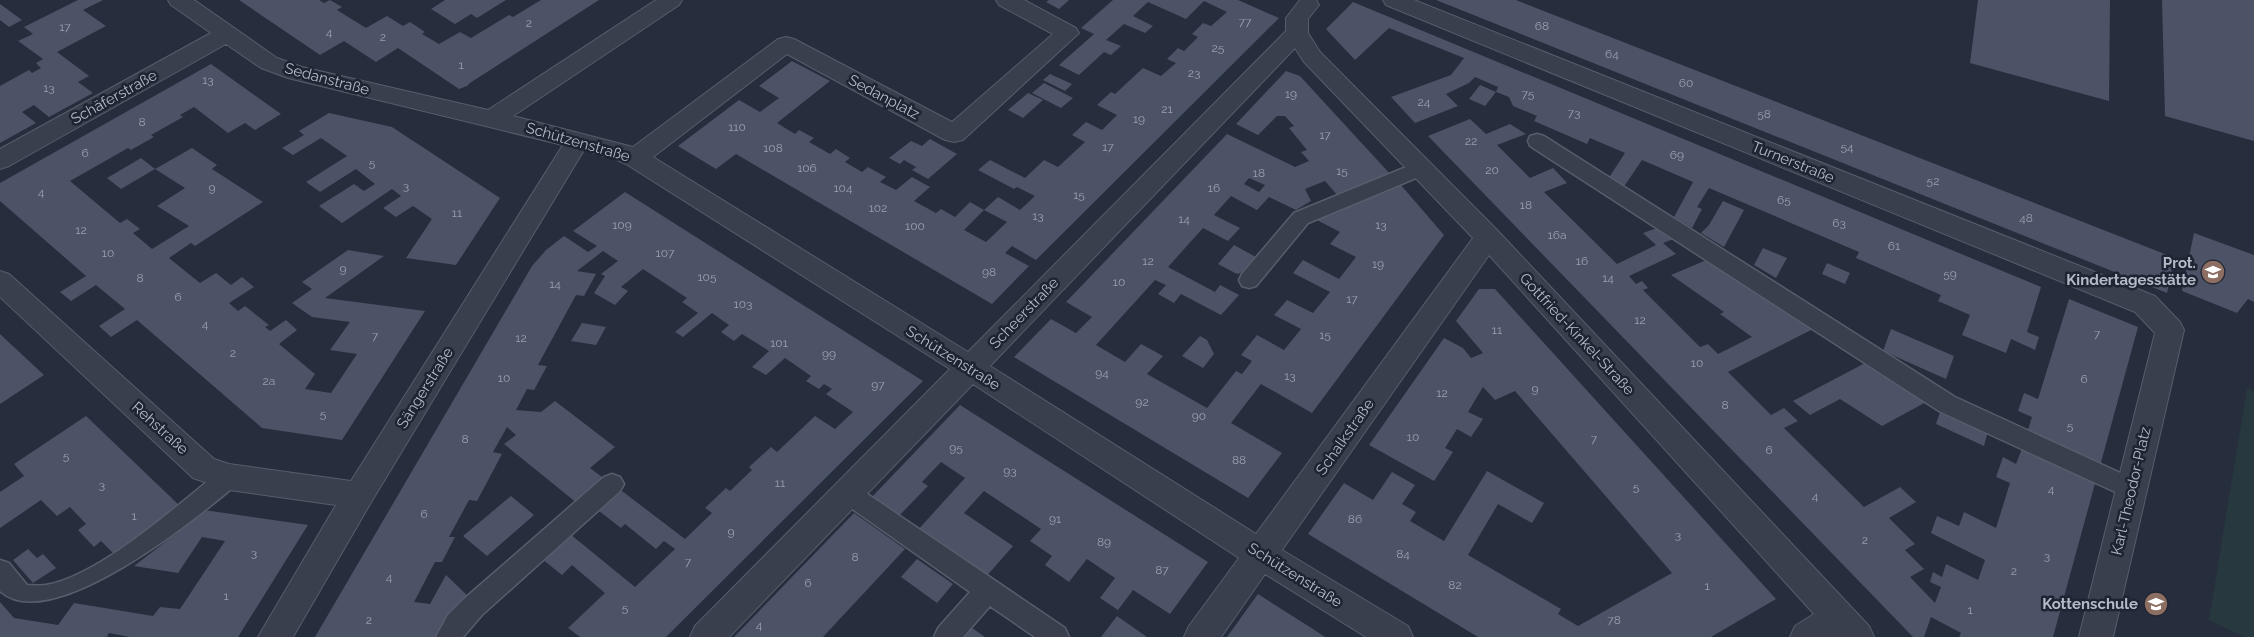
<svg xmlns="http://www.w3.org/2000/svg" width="2254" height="637" font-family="Raleway,sans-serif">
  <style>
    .green { fill: #27393e }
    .building { fill: #4c5366; fill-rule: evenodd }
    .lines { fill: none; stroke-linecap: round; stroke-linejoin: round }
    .service-casing { stroke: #575d6b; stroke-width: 3 }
    .minor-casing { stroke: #575d6b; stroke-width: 2 }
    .service { fill: #393f4d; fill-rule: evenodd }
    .minor { fill: #393f4d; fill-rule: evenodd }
    .labels { text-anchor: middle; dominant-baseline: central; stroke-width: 5; stroke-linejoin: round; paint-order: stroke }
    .number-label { font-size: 12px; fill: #9ba0b0 }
    .street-label { font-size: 15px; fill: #b5bac8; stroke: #1e2432 }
    .poi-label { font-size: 15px; font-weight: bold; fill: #b5bac8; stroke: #1e2432; text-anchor: end }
  </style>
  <rect width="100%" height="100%" fill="#262d3d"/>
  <path class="green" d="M2247 388 2254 391V637H2244L2209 620Z"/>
  <path class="building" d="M78 0H103L83 10 106 26 57 52 89 76 78 82 93 93 49 117 34 105 22 112 36 123 0 143V86L29 70 32 73 41 68 36 63 43 59 18 41 33 34 24 27Z
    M239 0H319L324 3 330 0 342 7 337 10 366 28 387 16 403 26 410 22 425 32 422 34 439 44 460 32 471 38 509 15 513 17 541 0H599L470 83 467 86 459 89 398 48 376 62 344 41 320 55Z
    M445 0H506L477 18 471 14 455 24 431 9Z
    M1049 0H1069L1059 9 1046 2Z
    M1113 0H1238L1279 18 1036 260 1012 246 1005 253 1029 266 992 304 736 154 716 169 678 146 739 100 760 112 779 98 759 86 792 61 830 81 777 123 795 134 799 130 814 138 809 142 830 154 836 149 850 158 845 162 862 172 868 167 886 177 880 182 896 190 912 177 930 187 914 201 936 213 941 209 955 217 970 202 984 210 964 230 986 242 1007 222 984 210 998 197 1020 210 1035 196 1017 187 1014 189 978 170 990 160 1025 178 1044 160 1058 167 1085 142 1072 135 1086 122 1102 130 1117 115 1097 105 1111 92 1115 94 1143 68 1161 76 1176 63 1167 59 1178 48 1184 51 1198 37 1192 34 1203 23 1211 26 1227 12 1204 1 1186 19 1148 2 1133 16 1153 26 1145 33 1124 24 1106 40 1121 46 1111 55 1104 52 1079 75 1059 65 1094 34 1081 28Z
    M1436 0H1516L2175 258 2167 293Z
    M1978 0H2110L2109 101 1970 63Z
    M2162 0H2254V141L2165 116Z
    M1353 2 2041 287 2027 332 2039 337 2035 350 2011 339 2006 353 1962 335 1970 315 1938 301 1941 295 1856 258 1859 252 1709 188 1697 207 1702 209 1692 228 1674 217 1693 182 1642 160 1623 188 1608 179 1625 153 1590 138 1587 144 1534 121 1537 116 1513 106 1509 97 1496 92 1498 87 1475 77 1469 83 1446 94 1458 106 1415 123 1391 97 1451 75 1464 58 1389 28 1355 60 1326 29Z
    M0 4 22 20 9 27 0 20Z
    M211 64 281 114 255 130 245 123 228 133 194 107 180 115 183 117 151 135 154 137 131 150 128 148 70 181 120 223 127 219 140 229 133 233 152 249 189 226 157 206 185 188 155 169 121 189 107 178 141 158 155 169 192 148 217 165 212 169 263 202 195 246 191 243 169 258 200 283 216 273 231 285 242 277 254 287 229 303 238 311 245 306 269 325 265 327 270 331 286 320 297 330 279 344 315 374 305 389 331 393 357 354 330 350 350 322 312 317 292 303 312 289 302 282 348 250 384 256 325 298 425 311 342 440 262 428 137 320 111 337 99 326 125 309 96 285 71 301 60 292 86 276 0 201V183Z
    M1286 71 1300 76 1391 175 1338 196 1325 181 1305 189 1311 201 1296 210 1269 197 1257 210 1231 196 1214 215 1240 228 1228 241 1203 228 1168 267 1215 292 1220 285 1239 295 1221 315 1181 294 1174 303 1158 294 1166 285 1155 280 1096 345 1125 362 1141 344 1154 351 1163 356 1147 374 1207 408 1236 371 1242 374 1252 361 1241 355 1257 335 1284 350 1301 329 1274 315 1287 300 1313 313 1330 292 1293 273 1303 260 1339 279 1356 257 1330 244 1340 232 1315 219 1400 184 1444 235 1312 413 1261 384 1231 423 1282 453 1248 498 1014 357 1051 319 1076 333 1092 317 1066 302 1227 134 1295 167 1309 161 1301 152 1307 150 1289 128 1294 126 1285 116H1277L1258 135 1236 124ZM1249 178 1265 185 1259 192 1244 184Z
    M1050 74 1072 84 1065 91 1043 80Z
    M1044 83 1073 98 1061 108 1032 93Z
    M1480 85 1496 92 1485 106 1469 99Z
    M1028 93 1043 100 1023 118 1008 110Z
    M329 113 392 127 500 198 456 265 406 258 432 219 413 206 396 217 383 208 401 196 392 189 342 223 319 206 354 184 364 191 375 184 356 169 320 192 306 182 347 156 321 138 293 155 282 148 304 135 299 131Z
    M1470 119 1486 134 1510 124 1526 134 1497 145 1530 178 1553 168 1567 183 1544 192 1617 264 1656 245 1643 233 1660 227 1676 238 1663 243 1676 254 1629 276 1636 284 1642 281 1648 288 1643 290 1700 347 1708 344 1718 354 1752 337 1720 314 1724 312 1671 275 1709 259 1815 328 1728 372 1771 415 1784 408 1798 421 1784 428 1864 507 1900 487 1916 502 1889 518 1915 544 1905 550 1924 569 1910 577 1935 603 1941 587 1930 582 1933 572 1942 577 1946 564 1978 580 1985 560 1931 533 1937 516 1959 526 1964 512 1996 528 2010 483 1996 477 2003 457 2016 464 2023 446 2096 480 2053 637H1959L1961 633 1931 617 1924 637H1913L1428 136Z
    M930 139 957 154 928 179 912 170 916 167 904 160 900 164 889 158 911 141 922 146Z
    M625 192 923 381 666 637H580L568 628 605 593 572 565 562 575 542 559 570 534 635 587 675 549 664 541 656 549 625 524 621 528 599 511 622 491 685 539 712 513 705 508 726 488 730 491 752 470 749 467 771 447 777 452 815 416 835 429 853 412 826 394 832 389 824 384 819 389 806 381 811 376 785 358 766 375 752 367 769 351 742 334 734 341 721 332 729 325 712 313 683 337 675 332 698 313 682 302 687 298 643 269 621 287 628 291 615 305 594 293 605 276 601 274 618 261 603 251 577 271 596 274 584 296 576 295 538 365 547 366 534 390 527 389 516 410 541 412 555 401 615 447 590 468 606 480 578 504 504 444 516 435 507 427 493 452 502 454 477 501 469 500 449 537H455L442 562H435L414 602 430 604 446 575 470 598 445 619 436 637H315L532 266 546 250 564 236 588 252 597 246 573 231Z
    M1723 201 1744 210 1724 247 1701 233 1709 225Z
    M2194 233 2254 255V302L2248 299 2237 313 2182 291Z
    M1234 245 1256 257 1243 272 1237 274 1218 264Z
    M1763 248 1787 258 1776 278 1754 265Z
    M1827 263 1850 273 1845 284 1822 274Z
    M1479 289H1495L1776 599 1711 637H1478L1308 534 1344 483 1373 500 1392 472 1415 485 1402 504 1416 512 1410 521 1444 541 1487 471 1544 503 1532 523 1498 504 1468 555 1561 609 1558 614 1578 626 1672 573 1515 391 1495 400 1483 387 1468 412 1483 419 1471 437 1457 429 1445 448 1453 452 1434 481 1369 445 1444 338 1463 348 1471 358 1483 353 1456 321Z
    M2069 299 2138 327 2100 466 2027 433 2032 417 2018 411 2024 393 2038 399Z
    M582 323 606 327 596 345 571 341Z
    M1891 329 1954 356 1946 379 1883 351Z
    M0 334 44 375 0 404Z
    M1200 336 1207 340 1214 354 1203 368 1182 356Z
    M1867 362 1928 401 1882 426 1840 399 1810 415 1793 401Z
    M960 405 1208 562 1170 614 1133 590 1118 610 1100 598 1115 578 1087 559 1069 582 1045 565 1052 556 1030 541 1041 529 984 491 964 513 1013 546 984 579 916 532 965 478 941 462 922 482 928 486 896 519 869 500Z
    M1941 409 1988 431 1984 446 1936 424Z
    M86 416 181 507 116 556 101 541 94 547 78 530 86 524 70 507 57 516 41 500 0 528V492L24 476 14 464Z
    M511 496 534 515 487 556 463 536Z
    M204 510 308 525 238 637H130L109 633 107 637H0V602L14 618 58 625 74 603 153 616 160 607 180 609 225 541 202 537 178 573 134 566 199 516Z
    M854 513 905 549 823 637H734Z
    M28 549 37 558 43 554 56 568 33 583 13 560Z
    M917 559 953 584 937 603 901 577Z
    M1258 594 1313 629 1325 637H1227Z
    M1117 616 1147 637H1101Z
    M968 625 985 637H958Z"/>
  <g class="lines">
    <g class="service-casing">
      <path id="service" d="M1537 134 1544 136 1955 397 2140 482 2144 489 2140 496 2132 499 2124 496 1939 411 1530 146 1528 141 1530 136Z
        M1421 161 1428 163 1431 168 1428 173 1308 223 1256 286 1249 288 1242 286 1239 280 1242 274 1294 213Z
        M229 467 237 470 241 477 237 484C196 519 50 637 0 591V560L9 563 27 585C33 585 40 586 46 585 99 576 178 505 221 470Z
        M612 474 620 477 624 484 620 491 482 615 463 637H436L448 615 464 599 604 477Z
        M849 484 857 487 1065 628 1069 637H1035L990 606 963 637H934L938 628 970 592 841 501 837 494 841 487Z"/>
    </g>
    <g class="minor-casing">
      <path id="minor" d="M168 0H194L277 58 302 67 488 110 656 0H682L679 5 513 116 633 147 778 39 786 37 794 39 952 122 1053 34 999 5 996 0H1024L1076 28 1079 33 963 140 954 142 945 140 787 54 653 157 968 352 1286 31V18L1300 0H1316L1319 5 1308 19V33L1320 52 1497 230 1869 626 1874 637H1790L1795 626 1814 614 1489 255 1282 550 1408 626 1413 637H1366L1265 574 1221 637H1184L1189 626 1239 558 973 384 729 637H690L695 626 950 369 626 164 615 159 584 150 370 504 293 637H258L336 505 229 490 193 478 0 297V271L9 274 214 459 229 464 351 481 563 145 288 78 261 68 226 44 9 166 0 169V149L211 33 171 5ZM1295 48 1304 62 1473 238 1256 534 990 366Z
        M1383 0H1414L2155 296 2180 322 2184 330 2113 637H2079L2155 333 2135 312 1386 5Z"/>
    </g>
    <use href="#service" class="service"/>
    <use href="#minor" class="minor"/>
  </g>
  <defs>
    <g id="school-disc" transform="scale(1.25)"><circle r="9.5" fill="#8d6e63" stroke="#1e2432"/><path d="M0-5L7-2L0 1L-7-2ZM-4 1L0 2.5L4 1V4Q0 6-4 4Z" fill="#fff"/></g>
  </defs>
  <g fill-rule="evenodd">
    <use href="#school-disc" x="2213" y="272"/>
    <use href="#school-disc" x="2156" y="604"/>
  </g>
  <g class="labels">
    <g class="number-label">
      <text x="1245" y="22">77</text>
      <text x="529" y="23">2</text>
      <text x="1542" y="26">68</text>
      <text x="65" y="27">17</text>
      <text x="329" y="32">4</text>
      <text x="383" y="37">2</text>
      <text x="1218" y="48">25</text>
      <text x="1612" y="54">64</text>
      <text x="461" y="65">1</text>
      <text x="1194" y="73">23</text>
      <text x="208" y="80">13</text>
      <text x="1686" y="83">60</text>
      <text x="49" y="88">13</text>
      <text x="1291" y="94">19</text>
      <text x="1528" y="94">75</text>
      <text x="1424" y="102">24</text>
      <text x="1167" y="109">21</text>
      <text x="1574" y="113">73</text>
      <text x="1764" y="114">58</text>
      <text x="1139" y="119">19</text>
      <text x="142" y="122">8</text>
      <text x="737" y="127">110</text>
      <text x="1325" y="135">17</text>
      <text x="1471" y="141">22</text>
      <text x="1108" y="147">17</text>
      <text x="1847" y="147">54</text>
      <text x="773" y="148">108</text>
      <text x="85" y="153">6</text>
      <text x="1677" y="155">69</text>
      <text x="372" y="163">5</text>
      <text x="807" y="168">106</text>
      <text x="1492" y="170">20</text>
      <text x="1342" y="171">15</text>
      <text x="1259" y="173">18</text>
      <text x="1933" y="181">52</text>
      <text x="406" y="186">3</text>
      <text x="212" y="188">9</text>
      <text x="843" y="188">104</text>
      <text x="1214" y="188">16</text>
      <text x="41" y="192">4</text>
      <text x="1079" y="195">15</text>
      <text x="1784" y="200">65</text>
      <text x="1526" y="205">18</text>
      <text x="878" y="208">102</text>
      <text x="457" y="213">11</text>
      <text x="1038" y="216">13</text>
      <text x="2026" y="218">48</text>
      <text x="1184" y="219">14</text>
      <text x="1839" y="223">63</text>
      <text x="622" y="225">109</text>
      <text x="1381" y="225">13</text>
      <text x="915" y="226">100</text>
      <text x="81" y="230">12</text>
      <text x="1557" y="235">16a</text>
      <text x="1894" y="246">61</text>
      <text x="108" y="253">10</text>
      <text x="665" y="253">107</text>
      <text x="1148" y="261">12</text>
      <text x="1582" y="261">16</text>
      <text x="1378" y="264">19</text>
      <text x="343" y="269">9</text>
      <text x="989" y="272">98</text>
      <text x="1950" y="274">59</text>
      <text x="707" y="277">105</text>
      <text x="140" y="278">8</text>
      <text x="1608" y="278">14</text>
      <text x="1119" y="282">10</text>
      <text x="555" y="284">14</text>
      <text x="178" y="297">6</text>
      <text x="1352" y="299">17</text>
      <text x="743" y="304">103</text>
      <text x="1640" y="320">12</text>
      <text x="205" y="324">4</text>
      <text x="1497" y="330">11</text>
      <text x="2097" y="334">7</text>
      <text x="1325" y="335">15</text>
      <text x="375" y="336">7</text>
      <text x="521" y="338">12</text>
      <text x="779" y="343">101</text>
      <text x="233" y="353">2</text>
      <text x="829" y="354">99</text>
      <text x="1697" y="363">10</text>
      <text x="1102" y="373">94</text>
      <text x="1290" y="376">13</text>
      <text x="504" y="378">10</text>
      <text x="2084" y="379">6</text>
      <text x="269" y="381">2a</text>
      <text x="878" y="385">97</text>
      <text x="1535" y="389">9</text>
      <text x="1442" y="393">12</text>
      <text x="1142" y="402">92</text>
      <text x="1725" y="405">8</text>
      <text x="323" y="414">5</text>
      <text x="1199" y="416">90</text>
      <text x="2070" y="426">5</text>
      <text x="1413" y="437">10</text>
      <text x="465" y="439">8</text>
      <text x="1594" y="439">7</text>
      <text x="956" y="448">95</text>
      <text x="1769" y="450">6</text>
      <text x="66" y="456">5</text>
      <text x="1239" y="460">88</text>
      <text x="1010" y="471">93</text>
      <text x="780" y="483">11</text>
      <text x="102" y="485">3</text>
      <text x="1636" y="487">5</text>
      <text x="2051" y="489">4</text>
      <text x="1815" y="496">4</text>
      <text x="424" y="514">6</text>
      <text x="134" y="516">1</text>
      <text x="1055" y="519">91</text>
      <text x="1355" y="519">86</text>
      <text x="731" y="532">9</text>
      <text x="1678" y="535">3</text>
      <text x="1865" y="540">2</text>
      <text x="1104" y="542">89</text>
      <text x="254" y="553">3</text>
      <text x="1403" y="554">84</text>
      <text x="2047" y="556">3</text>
      <text x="855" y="557">8</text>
      <text x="688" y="562">7</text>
      <text x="1162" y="570">87</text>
      <text x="2014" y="571">2</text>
      <text x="389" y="577">4</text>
      <text x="808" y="583">6</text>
      <text x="1455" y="585">82</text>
      <text x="1707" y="586">1</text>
      <text x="226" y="596">1</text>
      <text x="625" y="608">5</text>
      <text x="1970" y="610">1</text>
      <text x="369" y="620">2</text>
      <text x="1614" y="620">78</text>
      <text x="759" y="625">4</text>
    </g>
    <g class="street-label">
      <text transform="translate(327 79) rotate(15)">Sedanstraße</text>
      <text transform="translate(114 97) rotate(-29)">Schäferstraße</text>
      <text transform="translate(884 97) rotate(28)">Sedanplatz</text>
      <text transform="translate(578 142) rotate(16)">Schützenstraße</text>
      <text transform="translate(1793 162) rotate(22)">Turnerstraße</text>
      <text transform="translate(1024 313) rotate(-46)">Scheerstraße</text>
      <text transform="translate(1577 334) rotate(47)">Gottfried-Kinkel-Straße</text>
      <text transform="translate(953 358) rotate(32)">Schützenstraße</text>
      <text transform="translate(425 388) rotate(-58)">Sängerstraße</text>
      <text transform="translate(160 428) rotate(42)">Rehstraße</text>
      <text transform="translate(1345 437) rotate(-55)">Schalkstraße</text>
      <text transform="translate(2131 491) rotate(-77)">Karl-Theodor-Platz</text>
      <text transform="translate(1295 575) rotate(32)">Schützenstraße</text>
    </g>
    <g class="poi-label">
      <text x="2196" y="263">Prot.<tspan x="2196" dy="17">Kindertagesstätte</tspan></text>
      <text x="2138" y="604">Kottenschule</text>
    </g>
  </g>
</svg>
